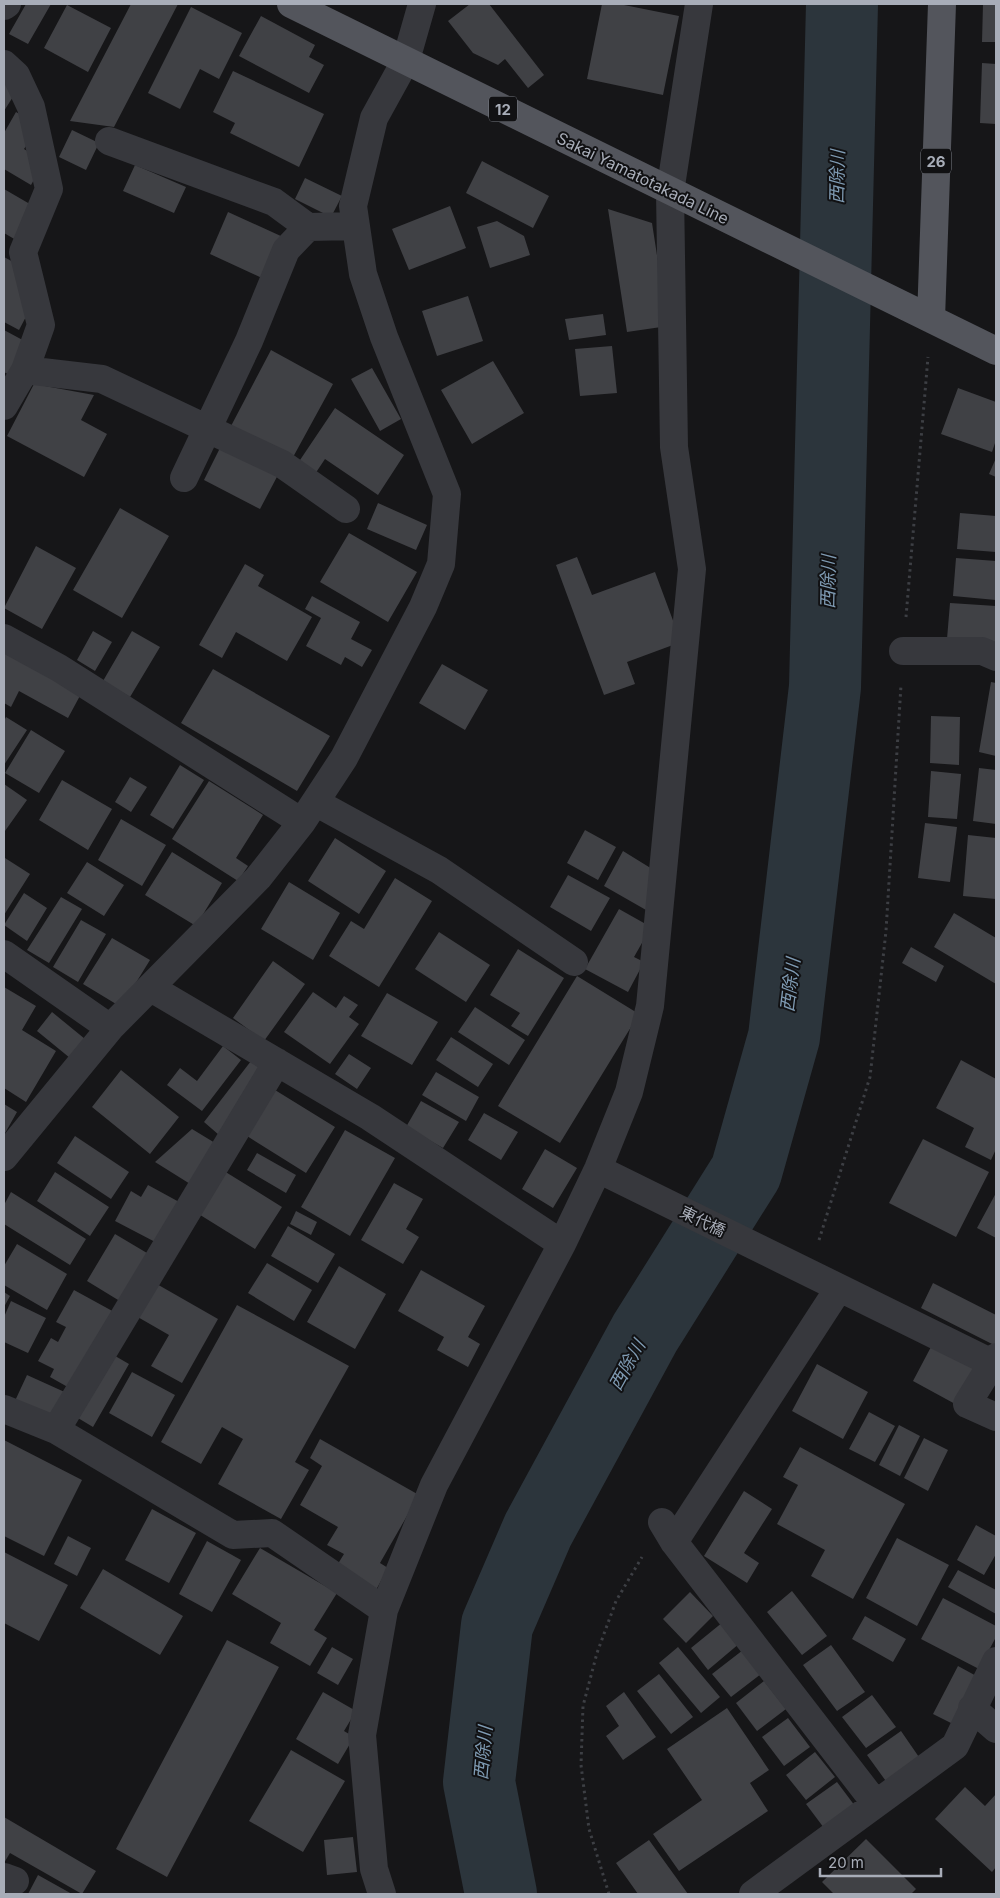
<svg xmlns="http://www.w3.org/2000/svg" width="1000" height="1898" font-family="Inter,'Noto Sans JP',sans-serif">
  <style>
    .lines { fill: none; stroke-linecap: round; stroke-linejoin: round }
    .river { stroke: #2c353c; stroke-width: 72 }
    .building { fill: #404145 }
    .path { stroke: #3d3f44; stroke-width: 3; stroke-dasharray: 2.5 4; stroke-linecap: butt }
    .minor { stroke: #37383d; stroke-width: 28 }
    .major { stroke: #53555c; stroke-width: 28 }
    .labels { text-anchor: middle; dominant-baseline: central; stroke-width: 4; stroke-linejoin: round; paint-order: stroke }
    .shield { fill: #111113; stroke: #7b7e86; stroke-width: 1 }
    .shield-label { font-size: 15px; font-weight: bold; fill: #a8adb8 }
    .street-label { font-size: 16px; fill: #a8adb8; stroke: #111113 }
    .water-label { font-size: 18px; font-style: italic; fill: #7f9bb3; stroke: #111113 }
  </style>
  <rect width="100%" height="100%" fill="#161618"/>
  <g class="lines">
    <path class="river" d="M501 1894 479 1782 497 1625 538 1530 645 1333 746 1172 784 1037 825 687 842 4"/>
  </g>
  <path class="building" d="M26 4H51L28 44 9 34Z
    M131 4H178L114 127 70 121Z
    M470 4H489L544 75 528 88 505 59 498 65 473 53 448 21Z
    M602 4H619L679 16 663 95 587 79Z
    M983 4H996V42H982Z
    M67 5 111 28 88 72 44 48Z
    M191 7 242 33 219 79 200 69 180 109 148 93Z
    M261 16 315 45 309 57 324 65 309 93 239 56Z
    M982 63 996 64V124L980 123Z
    M233 71 324 114 299 167 230 133 235 123 213 112Z
    M4 79 16 92 4 111Z
    M16 112 29 120 33 136 24 149 37 157 40 169 31 185 4 169V133Z
    M72 130 99 143 86 170 59 157Z
    M482 161 549 196 533 228 466 193Z
    M135 165 186 187 174 213 123 191Z
    M305 178 342 196 331 217 295 199Z
    M4 189 35 207 16 240 4 233Z
    M450 206 466 248 409 270 392 229Z
    M608 209 652 223 668 326 627 332Z
    M228 212 283 237 264 279 210 254Z
    M497 221 524 236 530 255 490 268 477 227Z
    M4 257 19 265 30 309 19 330 4 322Z
    M468 296 483 341 437 356 422 311Z
    M603 314 606 335 569 340 565 319Z
    M4 330 30 344 13 377 4 372Z
    M612 346 617 393 580 396 575 349Z
    M271 350 333 384 292 459 231 426Z
    M493 361 524 413 472 444 441 390Z
    M372 368 401 419 380 431 351 379Z
    M34 384 94 395 81 420 107 434 84 477 7 436Z
    M958 388 996 402V440L992 452 941 434Z
    M335 408 404 455 378 495 325 459 315 474 298 463Z
    M222 444 279 473 260 509 204 480Z
    M996 458V477L989 474Z
    M378 503 427 525 416 550 367 529Z
    M120 508 169 536 122 618 73 590Z
    M960 513 996 516V552L957 549Z
    M349 533 417 572 388 622 320 582Z
    M36 546 76 568 42 629 4 608Z
    M577 557 592 595 655 572 681 642 627 662 635 684 604 695 556 565Z
    M956 558 996 561V600L953 596Z
    M245 564 264 575 258 586 312 617 287 661 236 632 222 658 199 645Z
    M312 596 360 622 351 639 372 650 362 667 345 657 341 665 306 646 321 618 305 609Z
    M950 603 996 606V643L947 639Z
    M93 631 112 642 95 671 77 660Z
    M132 631 160 647 130 697 103 681Z
    M4 648 82 692 68 718 19 691 11 707 4 703Z
    M442 664 488 690 465 730 419 703Z
    M213 669 330 736 297 791 181 723Z
    M991 682 996 683V756L979 752Z
    M931 716 960 717 959 765 930 763Z
    M6 717 27 730 4 765V721Z
    M31 730 65 751 39 793 5 773Z
    M180 765 204 780 173 829 150 815Z
    M979 768 996 770V824L973 821Z
    M931 771 961 774 957 819 928 817Z
    M130 777 147 787 131 812 115 802Z
    M62 780 112 809 88 850 39 820Z
    M209 781 263 815 236 858 248 866 238 881 172 839Z
    M4 784 27 800 5 831 4 830Z
    M121 819 166 845 142 886 98 860Z
    M925 823 957 827 950 882 918 878Z
    M585 830 616 847 598 880 567 863Z
    M968 835 996 838V899L963 896Z
    M335 838 386 871 359 914 308 881Z
    M623 851 657 872 646 910 604 886Z
    M172 852 222 883 196 926 145 895Z
    M5 858 30 874 4 915V860Z
    M87 862 124 885 104 916 67 893Z
    M568 875 610 898 591 931 550 907Z
    M395 878 432 901 379 987 329 956 351 921 364 929Z
    M289 882 340 913 313 960 261 929Z
    M24 893 47 908 27 941 4 925Z
    M61 897 82 909 49 963 27 950Z
    M619 909 651 927 634 957 644 962 628 992 585 969Z
    M954 913 996 938V984L934 947Z
    M81 920 106 934 78 982 53 967Z
    M439 932 490 965 466 1002 415 969Z
    M112 938 150 960 121 1007 83 984Z
    M911 947 944 966 936 982 902 963Z
    M518 949 564 978 528 1036 511 1026 520 1013 490 995Z
    M273 961 305 984 264 1041 233 1018Z
    M577 976 639 1014 560 1143 498 1106Z
    M4 987 36 1006 22 1030 56 1051 26 1102 4 1088Z
    M313 992 336 1008 344 996 358 1005 349 1017 359 1024 330 1064 284 1032Z
    M387 993 438 1022 412 1065 361 1036Z
    M475 1007 525 1040 509 1065 458 1032Z
    M52 1012 85 1039 70 1058 37 1031Z
    M451 1037 493 1064 478 1087 436 1060Z
    M223 1046 241 1060 202 1111 167 1085 180 1068 197 1081Z
    M349 1054 371 1068 357 1089 335 1074Z
    M961 1060 996 1079V1149L991 1160 965 1147 974 1128 936 1108Z
    M251 1061 266 1073 219 1135 204 1122Z
    M121 1070 179 1117 150 1154 92 1107Z
    M436 1072 479 1097 466 1121 422 1095Z
    M275 1090 335 1127 306 1173 247 1136Z
    M421 1101 459 1122 443 1148 406 1127Z
    M4 1104 17 1112 4 1135Z
    M484 1113 518 1132 501 1160 468 1140Z
    M192 1129 220 1146 195 1187 155 1162Z
    M345 1130 395 1158 350 1236 301 1207Z
    M75 1136 129 1172 111 1199 57 1163Z
    M923 1139 989 1172 956 1237 889 1203Z
    M545 1149 577 1168 553 1208 522 1189Z
    M257 1153 296 1175 286 1193 247 1170Z
    M224 1171 282 1207 255 1249 197 1213Z
    M55 1172 109 1207 90 1236 37 1201Z
    M394 1183 423 1199 406 1229 419 1237 403 1264 361 1240Z
    M148 1185 181 1203 159 1244 115 1221 131 1191 141 1197Z
    M11 1192 86 1239 70 1265 4 1224V1205Z
    M996 1193V1238L977 1228Z
    M296 1211 317 1222 311 1235 290 1224Z
    M288 1226 335 1254 318 1283 271 1256Z
    M115 1234 152 1256 123 1303 87 1281Z
    M17 1244 67 1274 47 1310 4 1285V1266Z
    M267 1263 312 1290 294 1321 248 1293Z
    M339 1266 386 1294 355 1349 307 1322Z
    M421 1270 485 1306 468 1337 480 1344 468 1367 437 1350 444 1337 398 1311Z
    M155 1283 218 1319 182 1383 151 1366 169 1335 136 1316Z
    M933 1283 996 1315V1346L921 1308Z
    M74 1290 116 1313 73 1390 50 1377 54 1369 38 1361 51 1338 58 1342 66 1327 56 1322Z
    M4 1292 10 1296 4 1307Z
    M11 1301 46 1318 28 1353 4 1342V1317Z
    M237 1305 349 1366 295 1462 309 1470 281 1519 218 1484 243 1439 222 1427 201 1464 161 1442Z
    M932 1345 977 1370 957 1405 913 1381Z
    M110 1353 129 1364 93 1427 73 1415Z
    M817 1364 868 1392 843 1439 792 1411Z
    M132 1372 175 1395 152 1437 109 1413Z
    M27 1375 69 1394 56 1422 14 1403Z
    M869 1412 895 1426 875 1462 849 1449Z
    M899 1425 920 1436 900 1476 879 1465Z
    M924 1438 948 1450 928 1491 904 1478Z
    M320 1439 419 1495 380 1563 388 1568 376 1590 336 1567 344 1554 327 1545 338 1527 300 1505 322 1466 310 1458Z
    M4 1440 82 1480 44 1556 4 1536Z
    M800 1447 905 1504 853 1599 811 1576 825 1550 777 1524 798 1485 783 1477Z
    M744 1491 772 1509 744 1553 759 1563 747 1583 704 1556Z
    M152 1509 196 1533 169 1583 125 1560Z
    M976 1525 996 1536V1554L984 1575 957 1560Z
    M68 1536 91 1548 77 1576 54 1564Z
    M897 1538 949 1565 917 1626 866 1598Z
    M207 1541 241 1560 212 1612 179 1594Z
    M260 1548 337 1593 314 1630 327 1638 310 1666 270 1643 281 1623 232 1594Z
    M4 1552 68 1585 39 1641 4 1623Z
    M103 1569 183 1616 160 1655 80 1608Z
    M958 1570 996 1590V1614L948 1587Z
    M792 1591 827 1636 802 1655 767 1612Z
    M690 1592 713 1616 686 1643 663 1619Z
    M943 1598 996 1626V1637L979 1669 921 1639Z
    M865 1616 906 1639 893 1662 852 1639Z
    M723 1622 740 1643 708 1670 691 1648Z
    M227 1640 279 1667 167 1877 116 1849Z
    M831 1645 865 1692 837 1711 803 1665Z
    M332 1647 353 1659 338 1685 317 1673Z
    M678 1647 720 1697 701 1713 659 1663Z
    M743 1650 761 1674 731 1697 712 1674Z
    M958 1666 980 1678 955 1725 933 1714Z
    M659 1674 693 1717 671 1734 637 1691Z
    M764 1681 786 1709 757 1731 736 1703Z
    M323 1692 356 1711 344 1731 354 1737 338 1764 296 1739Z
    M624 1692 656 1737 623 1760 606 1736 619 1726 606 1706Z
    M872 1695 896 1727 866 1748 842 1717Z
    M727 1708 769 1770 750 1783 768 1811 679 1871 653 1834 702 1800 667 1749Z
    M788 1718 810 1747 784 1766 762 1737Z
    M901 1731 921 1760 888 1784 867 1755Z
    M291 1750 345 1781 303 1852 249 1821Z
    M815 1752 835 1777 806 1800 786 1775Z
    M837 1782 858 1810 827 1832 806 1804Z
    M965 1787 985 1806 996 1794V1867L992 1872 935 1819Z
    M4 1817 96 1871 82 1894 10 1853 4 1863Z
    M353 1837 357 1872 327 1875 324 1840Z
    M866 1839 916 1889 911 1894H834L822 1882Z
    M649 1840 688 1894H638L616 1863Z
    M38 1875 72 1894H28Z"/>
  <g class="lines">
    <path class="path" d="M906 617 928 357
      M819 1240 870 1077 886 931 901 685
      M609 1894 589 1829 581 1765 583 1706 597 1653 616 1601 642 1557"/>
    <path class="minor" d="M4 6 7 4
      M4 64 16 75 31 107 49 189 23 252 41 325 25 370 4 406
      M109 141 274 202 308 227
      M25 370 102 379 282 464 346 509
      M184 478 249 341 286 250 308 227 356 226
      M4 638 59 668 302 822
      M903 651H982L996 657
      M315 802 439 870 574 962
      M4 954 110 1028
      M151 988 370 1117 562 1244
      M4 1157 110 1028 258 878 302 822 344 758 423 607 441 564 447 494 384 337 363 274 353 206 374 118 406 60 422 4
      M598 1169 992 1363
      M996 1357 967 1404 996 1417
      M4 1409 56 1430 233 1535 272 1533 384 1610
      M56 1430 277 1062
      M662 1522 674 1542 876 1804
      M674 1542 839 1288
      M972 1708 996 1729
      M4 1877 15 1881
      M382 1894 374 1869 362 1735 384 1610 434 1485 562 1244 598 1169 629 1092 650 1006 692 569 674 447 670 192 699 4
      M753 1894 955 1746 996 1661"/>
    <path class="major" d="M291 4 996 351
      M931 319 942 4"/>
  </g>
  <g class="labels">
    <g class="shield">
      <rect x="489" y="96.5" width="28" height="25" rx="4"/>
      <rect x="921" y="148.5" width="30" height="25" rx="4"/>
    </g>
    <g class="shield-label">
      <text x="503" y="109">12</text>
      <text x="936" y="161">26</text>
    </g>
    <g class="street-label">
      <text transform="translate(643 178) rotate(26)">Sakai Yamatotakada Line</text>
      <text transform="translate(703 1221) rotate(26)">東代橋</text>
    </g>
    <g class="water-label">
      <text transform="translate(837 177) rotate(-89)">西除川</text>
      <text transform="translate(828 582) rotate(-89)">西除川</text>
      <text transform="translate(790 985) rotate(-83)">西除川</text>
      <text transform="translate(627 1365) rotate(-61)">西除川</text>
      <text transform="translate(483 1753) rotate(-85)">西除川</text>
    </g>
  </g>
  <rect width="1000" height="1898" fill="none" stroke="#a8adb8" stroke-width="10"/>
  <path d="M820 1868v8h121v-8" fill="none" stroke="#a8adb8" stroke-width="2.5"/>
  <text x="828" y="1868" font-size="15" fill="#a8adb8" stroke="#111113" stroke-width="4" paint-order="stroke">20 m</text>
</svg>
